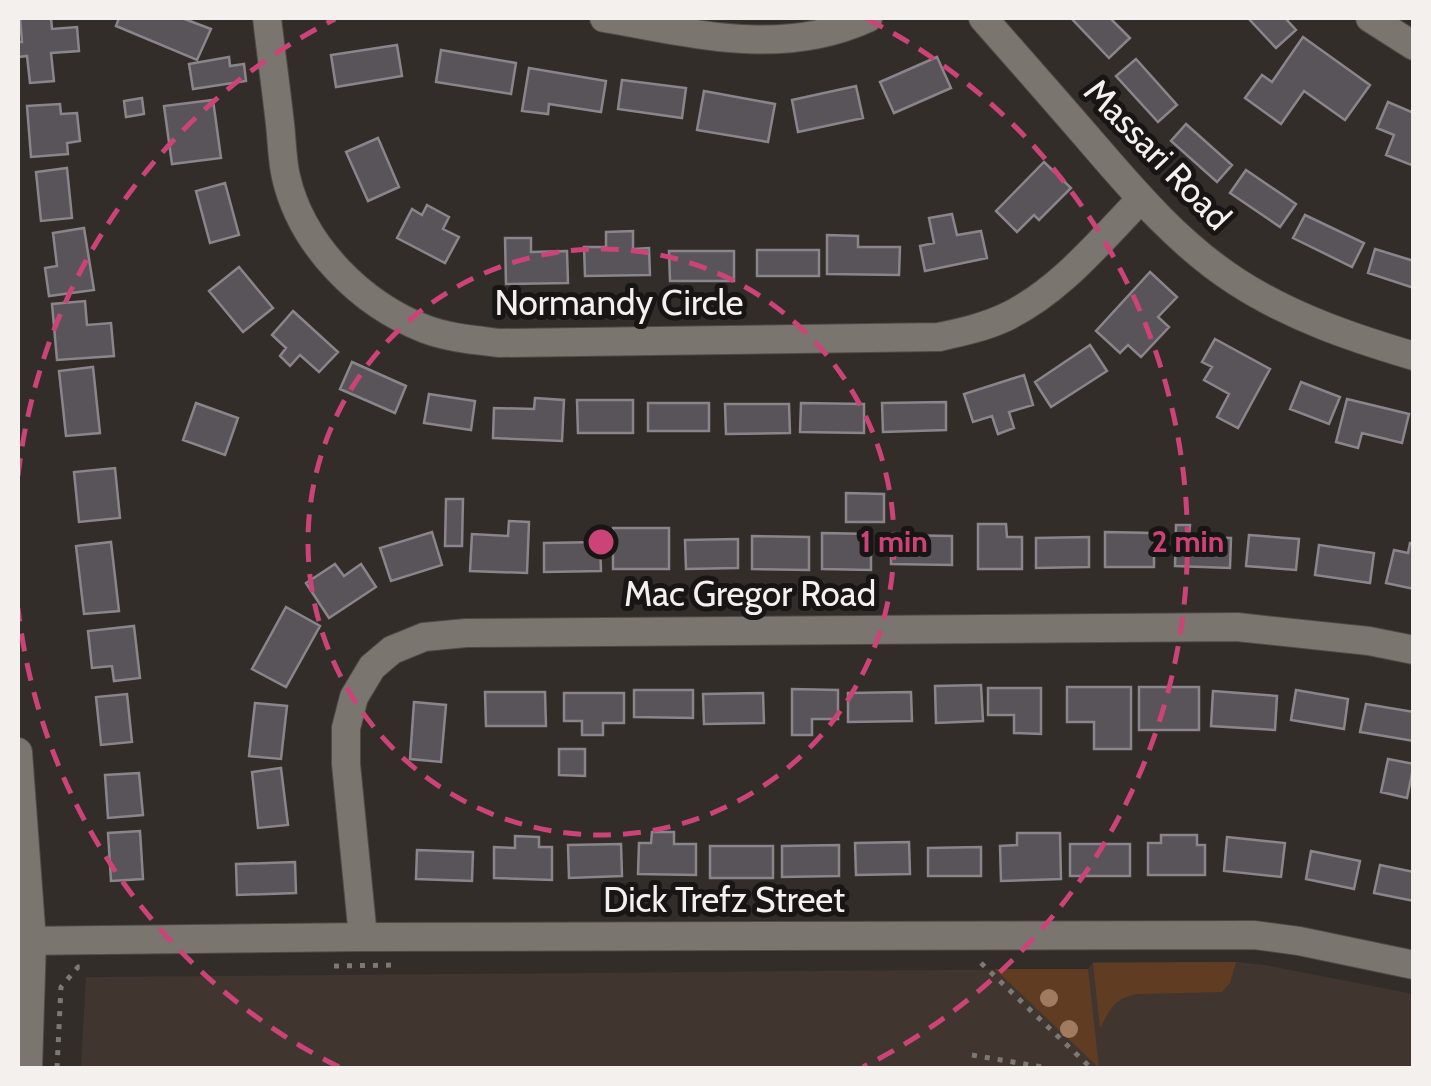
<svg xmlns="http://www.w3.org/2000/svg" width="1431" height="1086" font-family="Cabin,sans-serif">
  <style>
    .built { fill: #41362f }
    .green { fill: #603c22 }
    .building { fill: #59545a; stroke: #8a858b; stroke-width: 2.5 }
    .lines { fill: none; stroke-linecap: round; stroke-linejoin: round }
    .minor-casing { stroke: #4e4a47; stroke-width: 30 }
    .path { stroke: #7c7874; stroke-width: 5; stroke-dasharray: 5 8; stroke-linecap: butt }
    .minor { stroke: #7b7570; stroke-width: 28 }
    .tree { fill: #a17b5f }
    .ring { fill: none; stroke: #cc4378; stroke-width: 5; stroke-dasharray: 18 12 }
    .labels { text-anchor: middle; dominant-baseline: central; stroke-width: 10; stroke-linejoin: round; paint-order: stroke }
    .street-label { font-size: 35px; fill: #f3f0ed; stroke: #181614 }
    .centre { fill: #cc4378; stroke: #181614; stroke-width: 5 }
    .ring-label { font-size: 30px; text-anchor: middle; font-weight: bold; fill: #cc4378; stroke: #181614; stroke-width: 10; stroke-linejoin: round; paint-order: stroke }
  </style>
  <rect width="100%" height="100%" fill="#322d29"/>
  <path class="built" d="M1093 962H1236L1265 965 1413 994V1068H81L86 977 1088 969Z"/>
  <path class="green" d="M1236 962 1230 983 1222 992 1136 994C1112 1000 1111 1009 1100 1028L1093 963Z
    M995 969H1088L1099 1068Z"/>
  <path class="building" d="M20 18H51L52 29 77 27 79 51 51 53 54 81 30 83 27 56 18 57V42H22Z
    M119 18H182L211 29 197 60 116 26Z
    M1071 18H1110L1130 38 1109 58Z
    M1248 18H1285L1296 30 1276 48Z
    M1303 37 1370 85 1345 120 1304 91 1281 124 1245 98 1262 75 1272 82Z
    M397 45 402 76 336 87 331 55Z
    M441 50 516 63 511 94 436 82Z
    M229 57 230 66 244 64 246 81 193 89 189 64Z
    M937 57 951 88 894 113 880 82Z
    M1136 59 1177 105 1158 122 1116 76Z
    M529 68 606 81 601 112 549 104 548 114 522 111Z
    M622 80 686 88 682 118 618 109Z
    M856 86 863 118 798 132 792 100Z
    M704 91 775 104 768 142 697 130Z
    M142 98 144 114 126 117 124 101Z
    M213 100 221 158 172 164 164 106Z
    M1388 102 1414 113V166L1386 155 1394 135 1377 128Z
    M60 104 61 114 77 113 80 141 67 143 68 154 31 157 27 106Z
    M1186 124 1232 165 1217 182 1171 141Z
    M378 138 399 187 368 201 346 152Z
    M1044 162 1071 188 1039 220 1034 215 1017 232 996 211Z
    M67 168 72 218 41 221 36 172Z
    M1246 170 1296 204 1280 227 1230 193Z
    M225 183 239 235 210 243 196 191Z
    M427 205 449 217 443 229 459 237 445 263 397 238 412 209 422 215Z
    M952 214 957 235 981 231 987 258 925 271 920 246 934 243 929 218Z
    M1305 215 1364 243 1352 267 1293 238Z
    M84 228 94 290 49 296 45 268 57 266 53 233Z
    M633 231V249L649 248 650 275 585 276 584 247H606V232Z
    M827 235 858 236V247H900L899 275 827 274Z
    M505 238H531V252L567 251 568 283 506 284Z
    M1375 249 1414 261V288L1368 273Z
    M757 250H819V276H757Z
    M669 251H734V281H670Z
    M239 267 273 308 243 332 209 291Z
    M1150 272 1177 297 1158 317 1169 327 1141 357 1128 345 1120 353 1096 331Z
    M85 301 87 325 111 323 114 356 57 360 52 304Z
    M293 311 338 352 319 372 300 355 290 366 280 356 286 348 272 335Z
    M1215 339 1270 369 1238 428 1217 417 1229 394 1204 380 1212 367 1202 362Z
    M1090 345 1107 371 1051 407 1035 382Z
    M352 362 406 386 395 413 340 389Z
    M93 367 100 433 66 436 59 371Z
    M1024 375 1033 405 1009 412 1014 428 998 434 992 416 973 422 964 394Z
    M1301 382 1340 397 1329 424 1290 409Z
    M429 394 475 401 471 430 424 423Z
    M535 398 564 400 562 441 493 438 494 408 534 409Z
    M1347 399 1409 414 1402 443 1362 433 1358 448 1336 442Z
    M577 400H633V433H578Z
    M946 402V430L883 432 882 403Z
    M196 403 238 418 225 455 183 440Z
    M648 403H709V431H648Z
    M801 403 864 404V433L800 432Z
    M725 404H789L790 433 726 434Z
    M115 468 120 518 79 522 74 472Z
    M846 493 884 494V522H846Z
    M446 499H463L462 546H445Z
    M509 521 529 522 527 573 470 571 472 534 508 536Z
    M978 524H1006L1007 537H1022V569H978Z
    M1176 525H1190L1189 537 1231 538 1230 568 1175 566Z
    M613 528H669V569H613Z
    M432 532 442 565 391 581 380 548Z
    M1105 532 1154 533V567H1105Z
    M822 533 871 534V570L822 569Z
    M891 535 952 536V565L891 564Z
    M1249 535 1299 539 1296 570 1246 566Z
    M752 536 809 537V570L752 569Z
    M1089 537V567L1036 568V538Z
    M738 539V568L686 569 685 540Z
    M111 542 119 611 84 614 76 546Z
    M600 542 601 571 544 572V543Z
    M1410 543 1414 544V589L1386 583 1394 550 1408 553Z
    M1319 545 1374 553 1370 583 1315 575Z
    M335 564 344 576 361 564 376 587 329 618 306 583Z
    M286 607 320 626 286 687 252 669Z
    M134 626 140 678 114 681 112 666 92 668 88 631Z
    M981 685 983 721 936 723 935 686Z
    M1067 687H1131V749H1094V722H1067Z
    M1139 687H1199V730H1139Z
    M988 688H1041V734L1014 733V715H988Z
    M792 689 838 690V719H812V735H792Z
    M634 690H693V718L634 717Z
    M1296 690 1348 699 1344 729 1291 720Z
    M1213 691 1277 696 1275 730 1211 726Z
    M485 692H545L546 726H486Z
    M911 692 912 721 848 722V693Z
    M564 693H624V723H603V735H582V721H564Z
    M763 693 764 723 704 724 703 694Z
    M127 694 132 742 101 745 96 697Z
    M414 702 446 705 441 762 410 759Z
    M255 703 287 706 281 759 249 756Z
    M1366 704 1414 712V741L1360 732Z
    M559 749H585V776L559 775Z
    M1388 759 1414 764 1407 798 1381 792Z
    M281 768 288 825 258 828 252 772Z
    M139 773 143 815 108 818 105 775Z
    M140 831 143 879 111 881 108 833Z
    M652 832H674V844H696V875L638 874 639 843H651Z
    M1017 833H1060L1061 879 1001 881 1000 846 1017 845Z
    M1161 835H1197V845H1205V875H1148V843H1161Z
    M515 836 539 837V847H552V880L494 878V847L515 848Z
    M1227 837 1285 843 1281 877 1224 871Z
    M909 842 910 874 856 875 855 843Z
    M621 844 622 876 569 878 568 845Z
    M1070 844H1130V876H1070Z
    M839 845V876L782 877V846Z
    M710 846H773V878H710Z
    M981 847V876H928V848Z
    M417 850 473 852 472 881 416 879Z
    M1311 851 1360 861 1354 889 1306 879Z
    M295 862 296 893 237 895 236 864Z
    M1380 865 1414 872V901L1374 893Z"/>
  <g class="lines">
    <g class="minor-casing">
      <path id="minor" d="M267 18C271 53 276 88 280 124 282 141 282 160 286 177 302 246 361 304 425 329 449 338 475 340 500 343L939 337C962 332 985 327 1006 317 1060 291 1100 241 1141 199
        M604 18C695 33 780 58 868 18
        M983 18C1020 60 1057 102 1094 145 1137 195 1181 246 1237 282 1291 317 1353 338 1414 356
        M1370 18 1414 46
        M18 752 32 941 28 1068
        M363 937 346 764V728L354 697 372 667 392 650 424 637 466 633 1237 627 1369 641 1414 650
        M18 941 363 937 1254 935 1299 941 1414 965"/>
    </g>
    <path class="path" d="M981 963 1091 1068
      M334 966 398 965
      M972 1055 1048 1068
      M57 1068 61 987 78 967H83"/>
    <use href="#minor" class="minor"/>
  </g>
  <g class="tree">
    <circle cx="1049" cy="998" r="9"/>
    <circle cx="1069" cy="1029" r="9"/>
  </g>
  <g class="ring">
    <circle cx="601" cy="542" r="293"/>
    <path d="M339 1067A587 587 0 0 1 18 608M18 476A587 587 0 0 1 335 19M867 19A587 587 0 0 1 863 1067"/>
  </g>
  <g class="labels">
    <g class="street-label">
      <text transform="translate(1158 154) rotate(46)">Massari Road</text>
      <text x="619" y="302">Normandy Circle</text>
      <text x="750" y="593">Mac Gregor Road</text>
      <text x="724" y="899">Dick Trefz Street</text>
    </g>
  </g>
  <circle cx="601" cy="542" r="15" class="centre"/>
  <g class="ring-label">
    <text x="894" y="552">1 min</text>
    <text x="1188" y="552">2 min</text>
  </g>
  <rect width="1431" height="1086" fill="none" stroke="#f3f0ed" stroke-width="40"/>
</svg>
